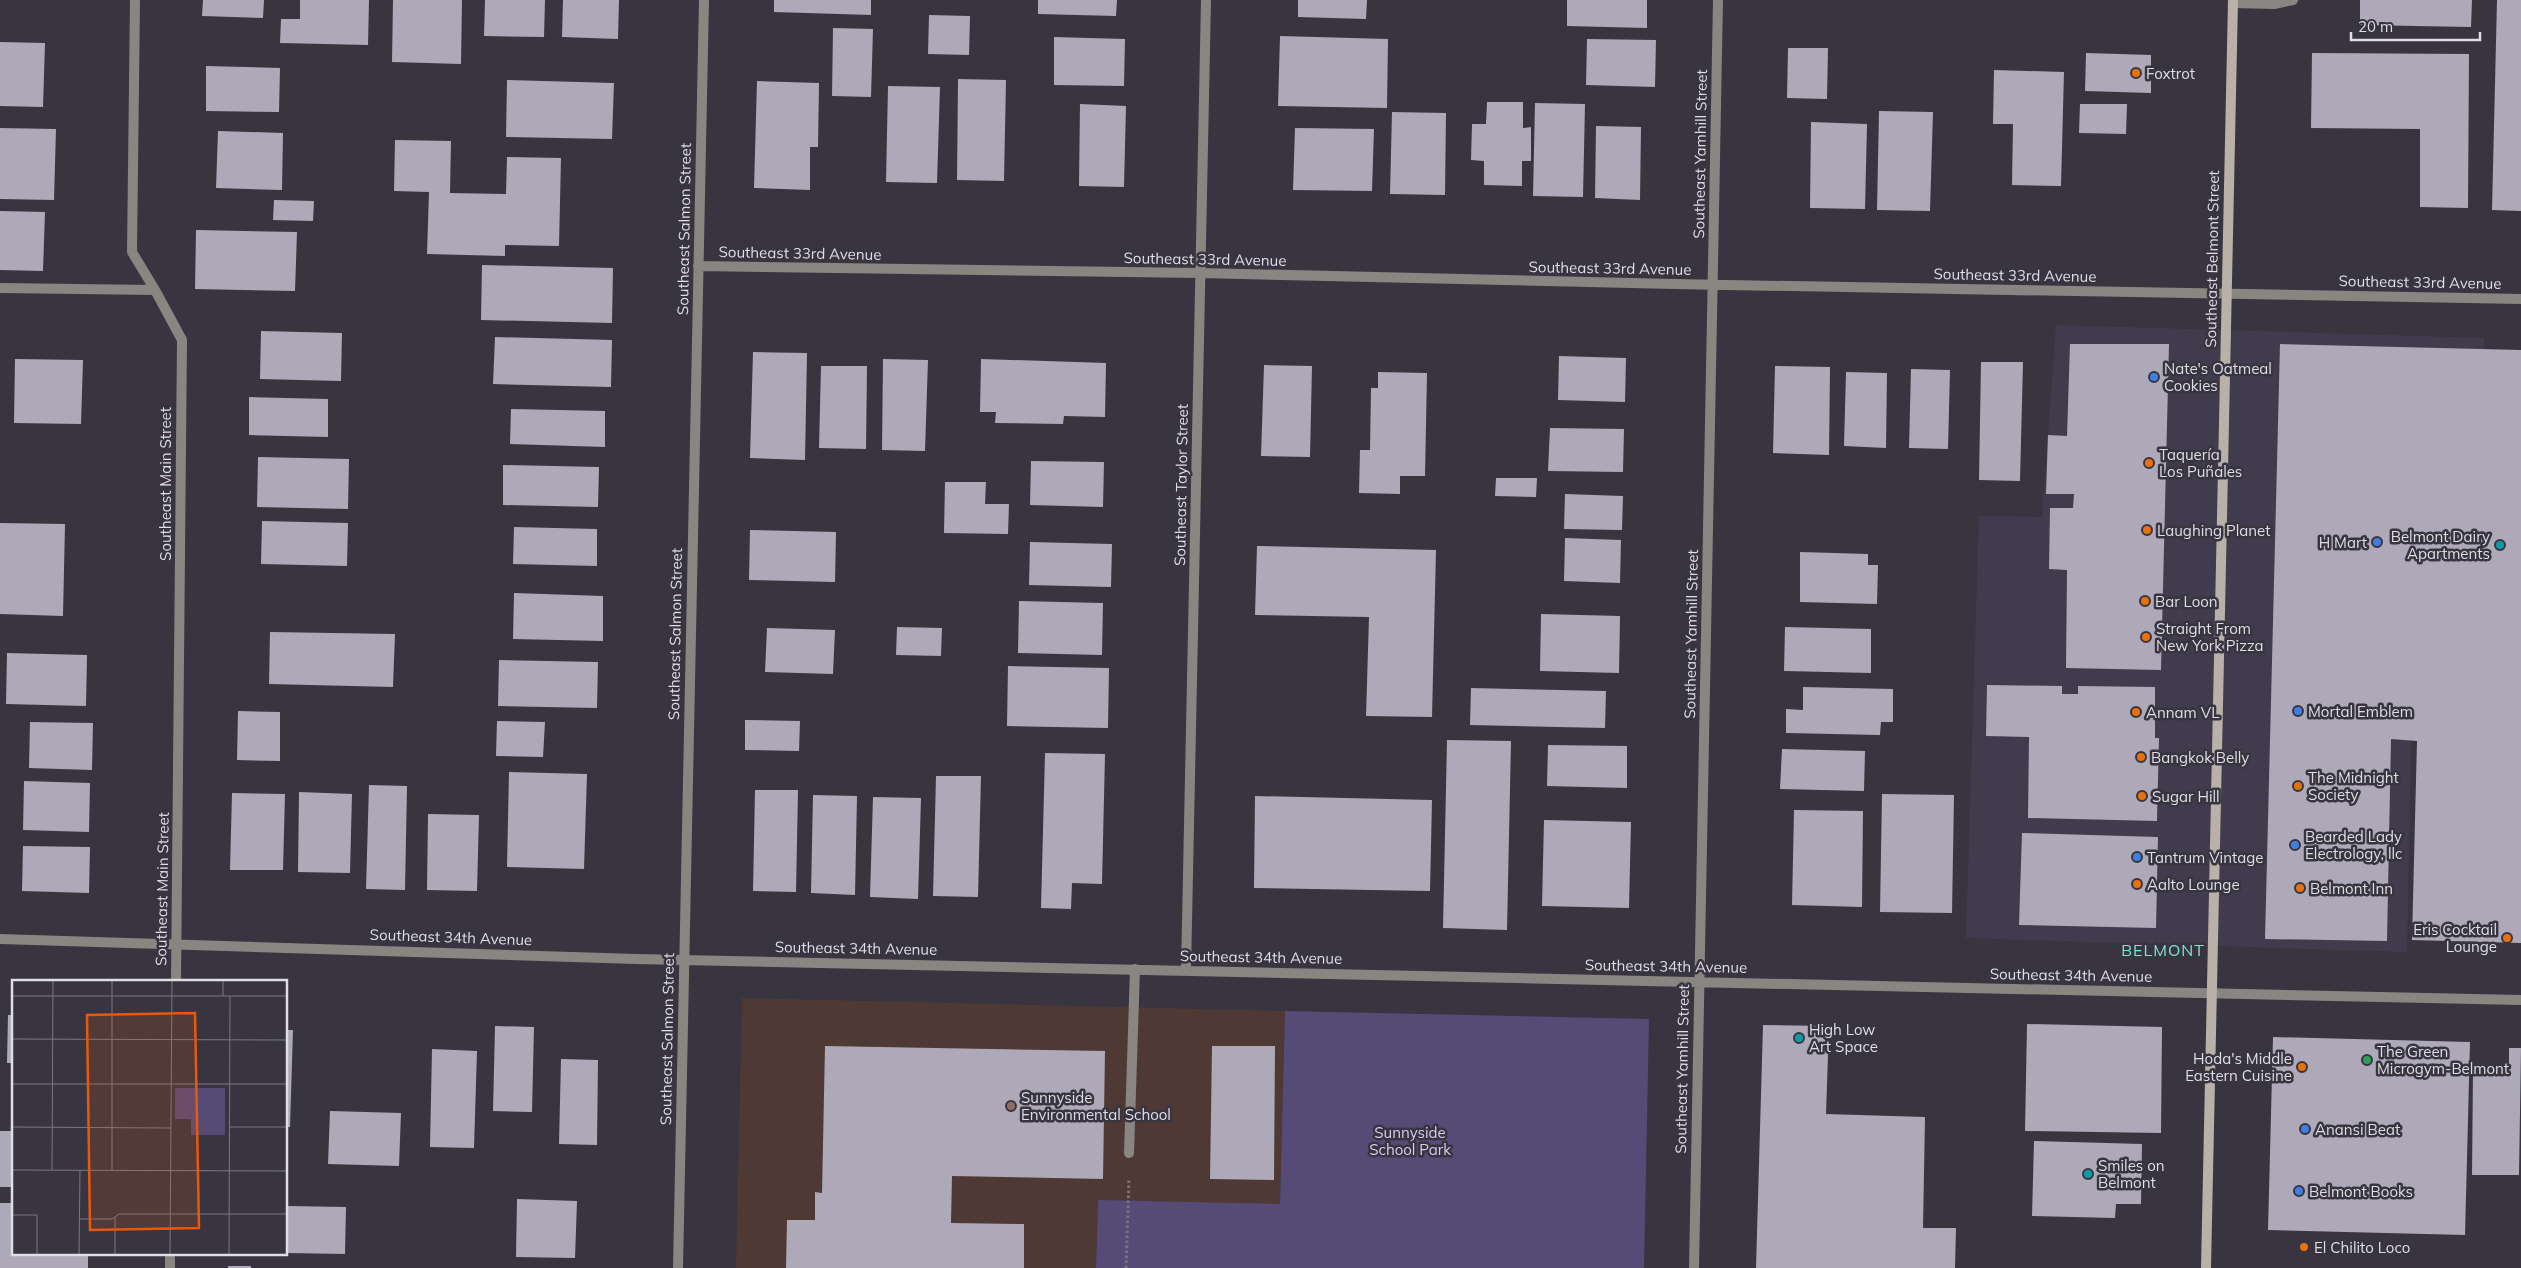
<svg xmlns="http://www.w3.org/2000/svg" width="2521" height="1268" font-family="Mulish,sans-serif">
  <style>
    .built { fill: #403c4e }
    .industrial { fill: #4e3935 }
    .green { fill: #564a77 }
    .building { fill: #ada9b8 }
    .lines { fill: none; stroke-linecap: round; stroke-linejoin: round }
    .path { stroke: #76747e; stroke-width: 3; stroke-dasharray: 2.5 2.5; stroke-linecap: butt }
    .lane { stroke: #898580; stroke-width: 10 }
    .street { stroke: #898580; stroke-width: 10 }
    .secondary { stroke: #b8b1a8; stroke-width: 10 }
    .food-dot { fill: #e8710a; stroke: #383541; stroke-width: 2 }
    .shop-dot { fill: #3f7fe0; stroke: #383541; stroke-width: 2 }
    .culture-dot { fill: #0f9aa8; stroke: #383541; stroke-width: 2 }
    .leisure-dot { fill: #2e9e5b; stroke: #383541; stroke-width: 2 }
    .education-dot { fill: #8d6e63; stroke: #383541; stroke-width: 2 }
    .labels { text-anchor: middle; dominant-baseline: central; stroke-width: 5; stroke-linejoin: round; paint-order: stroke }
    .poi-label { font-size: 15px; fill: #dfdde5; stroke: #383541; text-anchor: start }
    .street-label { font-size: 15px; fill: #dfdde5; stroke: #383541 }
    .park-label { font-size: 15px; fill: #d3caf2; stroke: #383541 }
    .neighbourhood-label { font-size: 16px; letter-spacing: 1px; fill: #7ce4d6; stroke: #383541 }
    .inset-road { fill: none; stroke: #7b7883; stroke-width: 1 }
    .view { fill: #e8590c; fill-opacity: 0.15; stroke: #e8590c; stroke-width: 2.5 }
    .inset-edge { fill: none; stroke: #dfdde5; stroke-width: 2.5 }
  </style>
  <rect width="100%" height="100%" fill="#383541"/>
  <path class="built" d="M2056 325 2484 338 2474 742 2411 740 2407 952 1966 938 1979 516 2042 517Z"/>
  <path class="industrial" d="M742 998 1285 1011 1280 1205 1098 1200 1096 1268H736Z"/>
  <path class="green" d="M1285 1011 1649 1019 1644 1268H1096L1098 1200 1280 1204Z"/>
  <path class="building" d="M203 0H264L263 18 202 16Z
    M300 0H369L368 45 280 43 281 19H300Z
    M393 0H462L461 64 392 62Z
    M485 0H545L544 37 484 36Z
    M563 0H619L618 39 562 37Z
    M774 0H871V15L774 12Z
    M1038 0H1117L1116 16 1038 14Z
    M1298 0H1367L1366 19 1298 17Z
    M1567 0H1647V28L1567 26Z
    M2360 0H2472L2471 27 2360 25Z
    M2497 0H2521V211L2492 210Z
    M929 15 970 16 969 55 928 54Z
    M833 28 873 29 871 97 832 96Z
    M1280 36 1388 39 1387 108 1278 106Z
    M1054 37 1125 39 1124 86 1054 85Z
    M1587 39 1656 40 1655 87 1586 85Z
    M0 42 45 43 43 107 0 106Z
    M1788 48H1828L1827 99 1787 98Z
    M2086 53 2151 55V93L2085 91Z
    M2312 53 2469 54 2468 208 2420 207V129L2311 128Z
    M206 66 280 68 279 112 206 111Z
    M1994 70 2064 72 2061 186 2012 185 2013 124H1993Z
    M958 79 1006 80 1004 181 957 180Z
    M507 80 614 83 612 139 506 137Z
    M757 81 819 83 818 147H810V190L754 188Z
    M888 86 940 87 937 183 886 182Z
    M1487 102H1523V128L1531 127V161H1522V186L1484 185V161L1471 160 1472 124H1486Z
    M1535 103 1585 104 1583 197 1533 196Z
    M1080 104 1126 106 1124 187 1079 186Z
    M2080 104H2127L2126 134 2079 133Z
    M1879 111 1933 112 1930 211 1877 210Z
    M1392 112 1446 113 1445 195 1390 194Z
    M1811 122 1867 124 1865 209 1810 208Z
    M1596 126 1641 127 1640 200 1595 198Z
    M0 128 56 129 54 200 0 199Z
    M1295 128 1374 129 1372 191 1293 190Z
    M218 131 283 133 282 190 216 188Z
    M395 140 451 141 450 193 506 194 507 157 561 158 559 246 505 245V256L427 254 429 192 394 191Z
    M274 200 314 201 313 221 273 220Z
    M0 211 45 212 43 271 0 270Z
    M196 230 297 232 295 291 195 289Z
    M482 265 613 268 612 323 481 320Z
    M261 331 342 333 341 381 260 379Z
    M495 337 612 340 611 387 493 384Z
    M2070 344H2169L2161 670 2066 668 2067 570 2049 569 2050 508H2073L2074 494H2046L2048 435 2067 436Z
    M2280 344 2521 350V943L2412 940 2417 741 2391 739 2387 941 2265 939Z
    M753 352 807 353 805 460 750 458Z
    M1559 356 1626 358 1625 402 1558 400Z
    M15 359 83 360 81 424 14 423Z
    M883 359 928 360 925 451 882 450Z
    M981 359 1106 363 1105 417 1064 416 1063 424 995 423 996 412H980Z
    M1981 362H2023L2020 481 1979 480Z
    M1264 365 1312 366 1310 457 1261 456Z
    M821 366H867L866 449 819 448Z
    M1775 366 1830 367 1829 455 1773 453Z
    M1911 369 1950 370 1948 449 1909 448Z
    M1378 372 1427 373 1425 476H1400V494L1359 493 1360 450H1370L1371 388H1378Z
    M1846 372 1887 373 1886 448 1844 446Z
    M249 397 328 399V437L249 435Z
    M511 409 605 411V447L510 444Z
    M1550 428 1624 429 1623 472 1548 471Z
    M258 457 349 459 348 509 257 507Z
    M1031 461 1104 462 1103 507 1030 505Z
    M503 465 599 467 598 507 503 505Z
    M1496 478H1537L1536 497 1495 496Z
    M945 482H986L985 504H1009L1008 534 944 533Z
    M1565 494 1623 496 1622 530 1564 529Z
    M262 521 348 523 347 566 261 564Z
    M0 523 65 524 63 616 0 614Z
    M514 527 597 529V566L513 564Z
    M750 530 836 532 835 582 749 580Z
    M1565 538 1621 540 1620 583 1564 581Z
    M1030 542 1112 544 1111 587 1029 585Z
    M1257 546 1436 550 1432 717 1366 716 1369 617 1255 615Z
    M1800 552 1868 554V565H1878L1877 604 1800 602Z
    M514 593 603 596V641L513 639Z
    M1019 601 1103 603 1102 655 1018 653Z
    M1541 614 1620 616 1619 673 1540 671Z
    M897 627 942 628 941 656 896 655Z
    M1785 627 1871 629V673L1784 671Z
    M767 628 835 630 833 674 765 672Z
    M270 632 395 634 393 687 269 684Z
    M7 653 87 655 86 706 6 704Z
    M499 660 598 662 597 708 498 706Z
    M1008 666 1109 668 1108 728 1007 726Z
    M1987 685 2062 686V694H2078V686L2155 687V738H2159L2157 821 2028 818 2029 737 1986 736Z
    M1803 687 1893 689V722H1881L1880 735 1786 733V709L1803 710Z
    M1471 688 1606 691 1605 728 1470 725Z
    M238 711 280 712V761L237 760Z
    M745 720 800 721 799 751 745 750Z
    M497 721 545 722 543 757 496 756Z
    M30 722 93 723 92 770 29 768Z
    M1447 740 1511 741 1507 930 1443 928Z
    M1548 745 1627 746V788L1547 786Z
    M1782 749 1865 751 1864 791 1780 789Z
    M1045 753 1105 754 1102 884 1072 883 1071 909 1041 908Z
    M509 772 587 774 584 869 507 867Z
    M936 776H981L978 897 933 896Z
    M24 781 90 783 89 832 23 830Z
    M369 785 407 786 405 890 366 889Z
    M755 790H798L796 892 753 891Z
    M299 792 352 794 350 873 298 872Z
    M232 793 285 794 283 870H230Z
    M1882 794 1954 795 1952 913 1880 912Z
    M813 795 857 796 855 895 811 893Z
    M1255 796 1432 800 1430 891 1254 888Z
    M873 797 921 798 918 899 870 897Z
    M1794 810 1863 811 1862 907 1792 905Z
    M428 814 479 815 477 891 427 890Z
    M1544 820 1631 822 1629 908 1542 906Z
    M2022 833 2158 837 2156 928 2019 925Z
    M23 846 90 847 89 893 22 891Z
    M8 1015H14V1063H7Z
    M2027 1024 2162 1027 2161 1133 2025 1131Z
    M1763 1025 1829 1026 1826 1114 1925 1117 1923 1228H1956L1955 1268H1756Z
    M495 1026 534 1027 532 1112 493 1111Z
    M286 1030H293L290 1127H286Z
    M2273 1037 2470 1042 2465 1235 2268 1230Z
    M825 1046 1105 1051 1103 1179 952 1176 951 1223 1024 1224V1268H786L787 1220H815V1192L822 1193Z
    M1212 1046H1275L1274 1180 1210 1179Z
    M2509 1048H2521L2519 1175H2472L2473 1071H2509Z
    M432 1049 477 1051 474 1148 430 1147Z
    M561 1059 598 1060 597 1145 559 1144Z
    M330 1111 401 1113 399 1166 328 1164Z
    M0 1131H14V1187H0Z
    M2034 1141 2142 1144 2141 1204H2116L2115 1218 2032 1216Z
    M517 1199 577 1201 575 1258 516 1257Z
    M0 1203H14V1254H88V1268H0Z
    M286 1206 346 1207 345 1254 286 1253Z
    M228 1266H251V1268H228Z"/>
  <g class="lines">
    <path class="path" d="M1126 1268 1129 1179"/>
    <path class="lane" d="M2233 3 2274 4 2293 0
      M1129 1153 1135 969"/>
    <path class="street" d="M135 0 132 252 155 290 182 340 176 982
      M698 266 1200 273 1674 284 2521 299
      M0 288 155 290
      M0 939 636 959 2521 1000
      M1186 971 1206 0
      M170 1268V1254
      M678 1268 704 0
      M1694 1268 1718 0"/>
    <path class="secondary" d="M2206 1268 2233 0"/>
  </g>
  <g class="food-dot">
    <circle cx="2136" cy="73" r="5"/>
    <circle cx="2149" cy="463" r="5"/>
    <circle cx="2147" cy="530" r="5"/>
    <circle cx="2145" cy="601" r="5"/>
    <circle cx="2146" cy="637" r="5"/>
    <circle cx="2136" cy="712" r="5"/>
    <circle cx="2141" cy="757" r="5"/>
    <circle cx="2298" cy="786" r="5"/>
    <circle cx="2142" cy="796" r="5"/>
    <circle cx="2137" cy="884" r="5"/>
    <circle cx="2300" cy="888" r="5"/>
    <circle cx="2507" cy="938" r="5"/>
    <circle cx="2302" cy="1067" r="5"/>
    <circle cx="2304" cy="1247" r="5"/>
  </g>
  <g class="shop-dot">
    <circle cx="2154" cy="377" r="5"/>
    <circle cx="2377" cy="542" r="5"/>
    <circle cx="2298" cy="711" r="5"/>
    <circle cx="2295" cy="845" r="5"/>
    <circle cx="2137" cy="857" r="5"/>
    <circle cx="2305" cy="1129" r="5"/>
    <circle cx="2299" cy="1191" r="5"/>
  </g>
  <g class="culture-dot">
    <circle cx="2500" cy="545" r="5"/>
    <circle cx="1799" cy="1038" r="5"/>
    <circle cx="2088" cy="1174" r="5"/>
  </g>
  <circle class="leisure-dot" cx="2367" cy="1060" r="5"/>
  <circle class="education-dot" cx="1011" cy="1106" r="5"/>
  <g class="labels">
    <g class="poi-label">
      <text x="2146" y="73">Foxtrot</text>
      <text x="2164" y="368">Nate's Oatmeal<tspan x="2164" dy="17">Cookies</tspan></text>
      <text x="2159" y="454">Taquería<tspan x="2159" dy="17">Los Puñales</tspan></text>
      <text x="2157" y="530">Laughing Planet</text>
      <text x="2490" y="536" text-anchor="end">Belmont Dairy<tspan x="2490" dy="17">Apartments</tspan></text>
      <text x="2367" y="542" text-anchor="end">H Mart</text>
      <text x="2155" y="601">Bar Loon</text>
      <text x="2156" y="628">Straight From<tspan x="2156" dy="17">New York Pizza</tspan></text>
      <text x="2308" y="711">Mortal Emblem</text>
      <text x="2146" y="712">Annam VL</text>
      <text x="2151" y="757">Bangkok Belly</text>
      <text x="2308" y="777">The Midnight<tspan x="2308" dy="17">Society</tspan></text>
      <text x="2152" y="796">Sugar Hill</text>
      <text x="2305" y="836">Bearded Lady<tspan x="2305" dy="17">Electrology, llc</tspan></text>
      <text x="2147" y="857">Tantrum Vintage</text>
      <text x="2147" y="884">Aalto Lounge</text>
      <text x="2310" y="888">Belmont Inn</text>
      <text x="2497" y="929" text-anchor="end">Eris Cocktail<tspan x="2497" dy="17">Lounge</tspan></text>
      <text x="1809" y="1029">High Low<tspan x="1809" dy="17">Art Space</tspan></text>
      <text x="2377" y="1051">The Green<tspan x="2377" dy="17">Microgym-Belmont</tspan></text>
      <text x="2292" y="1058" text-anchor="end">Hoda's Middle<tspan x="2292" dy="17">Eastern Cuisine</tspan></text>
      <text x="1021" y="1097">Sunnyside<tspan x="1021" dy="17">Environmental School</tspan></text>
      <text x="2315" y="1129">Anansi Beat</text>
      <text x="2098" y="1165">Smiles on<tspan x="2098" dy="17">Belmont</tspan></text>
      <text x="2309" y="1191">Belmont Books</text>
      <text x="2314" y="1247">El Chilito Loco</text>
    </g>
    <g class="street-label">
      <text transform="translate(1700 154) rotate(-89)">Southeast Yamhill Street</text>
      <text transform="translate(684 229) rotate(-89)">Southeast Salmon Street</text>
      <text transform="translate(800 253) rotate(1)">Southeast 33rd Avenue</text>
      <text transform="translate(1205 259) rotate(1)">Southeast 33rd Avenue</text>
      <text transform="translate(2212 259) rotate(-89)">Southeast Belmont Street</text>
      <text transform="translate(1610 268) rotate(1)">Southeast 33rd Avenue</text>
      <text transform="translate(2015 275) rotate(1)">Southeast 33rd Avenue</text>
      <text transform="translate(2420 282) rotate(1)">Southeast 33rd Avenue</text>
      <text transform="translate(165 484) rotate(-90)">Southeast Main Street</text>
      <text transform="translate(1181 485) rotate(-89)">Southeast Taylor Street</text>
      <text transform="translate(675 634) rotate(-89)">Southeast Salmon Street</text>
      <text transform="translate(1691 634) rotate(-89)">Southeast Yamhill Street</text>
      <text transform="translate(162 889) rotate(-89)">Southeast Main Street</text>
      <text transform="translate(451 937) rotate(2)">Southeast 34th Avenue</text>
      <text transform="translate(856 948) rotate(1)">Southeast 34th Avenue</text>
      <text transform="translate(1261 957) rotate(1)">Southeast 34th Avenue</text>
      <text transform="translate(1666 966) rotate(1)">Southeast 34th Avenue</text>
      <text transform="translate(2071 975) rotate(1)">Southeast 34th Avenue</text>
      <text transform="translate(667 1039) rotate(-89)">Southeast Salmon Street</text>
      <text transform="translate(1682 1069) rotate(-89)">Southeast Yamhill Street</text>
    </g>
    <g class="park-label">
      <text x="1410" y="1132">Sunnyside<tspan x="1410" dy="17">School Park</tspan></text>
    </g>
    <g class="neighbourhood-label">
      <text x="2163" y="950">BELMONT</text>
    </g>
  </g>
  <g transform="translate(12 980)">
    <rect width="275" height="275" fill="#383541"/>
    <path d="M163 108H213V155H179V139H163Z" fill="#564a77"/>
    <path class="inset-road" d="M211 0V16M0 16H275M0 59 275 60M0 104H275M0 147 159 148M218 147H275M0 190 275 191M40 190 41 0M100 190V0M0 235H25V275M103 237V275M68 239H100L107 234H275M67 275 68 190M158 275 160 0M217 275 218 16"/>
    <path class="view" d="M183 33 187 248 78 250 75 35Z"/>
    <rect width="275" height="275" class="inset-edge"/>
  </g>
  <path d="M2351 32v8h129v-8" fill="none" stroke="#dfdde5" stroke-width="2.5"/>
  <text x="2358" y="32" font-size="15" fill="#dfdde5" stroke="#383541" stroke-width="4" paint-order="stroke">20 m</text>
</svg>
